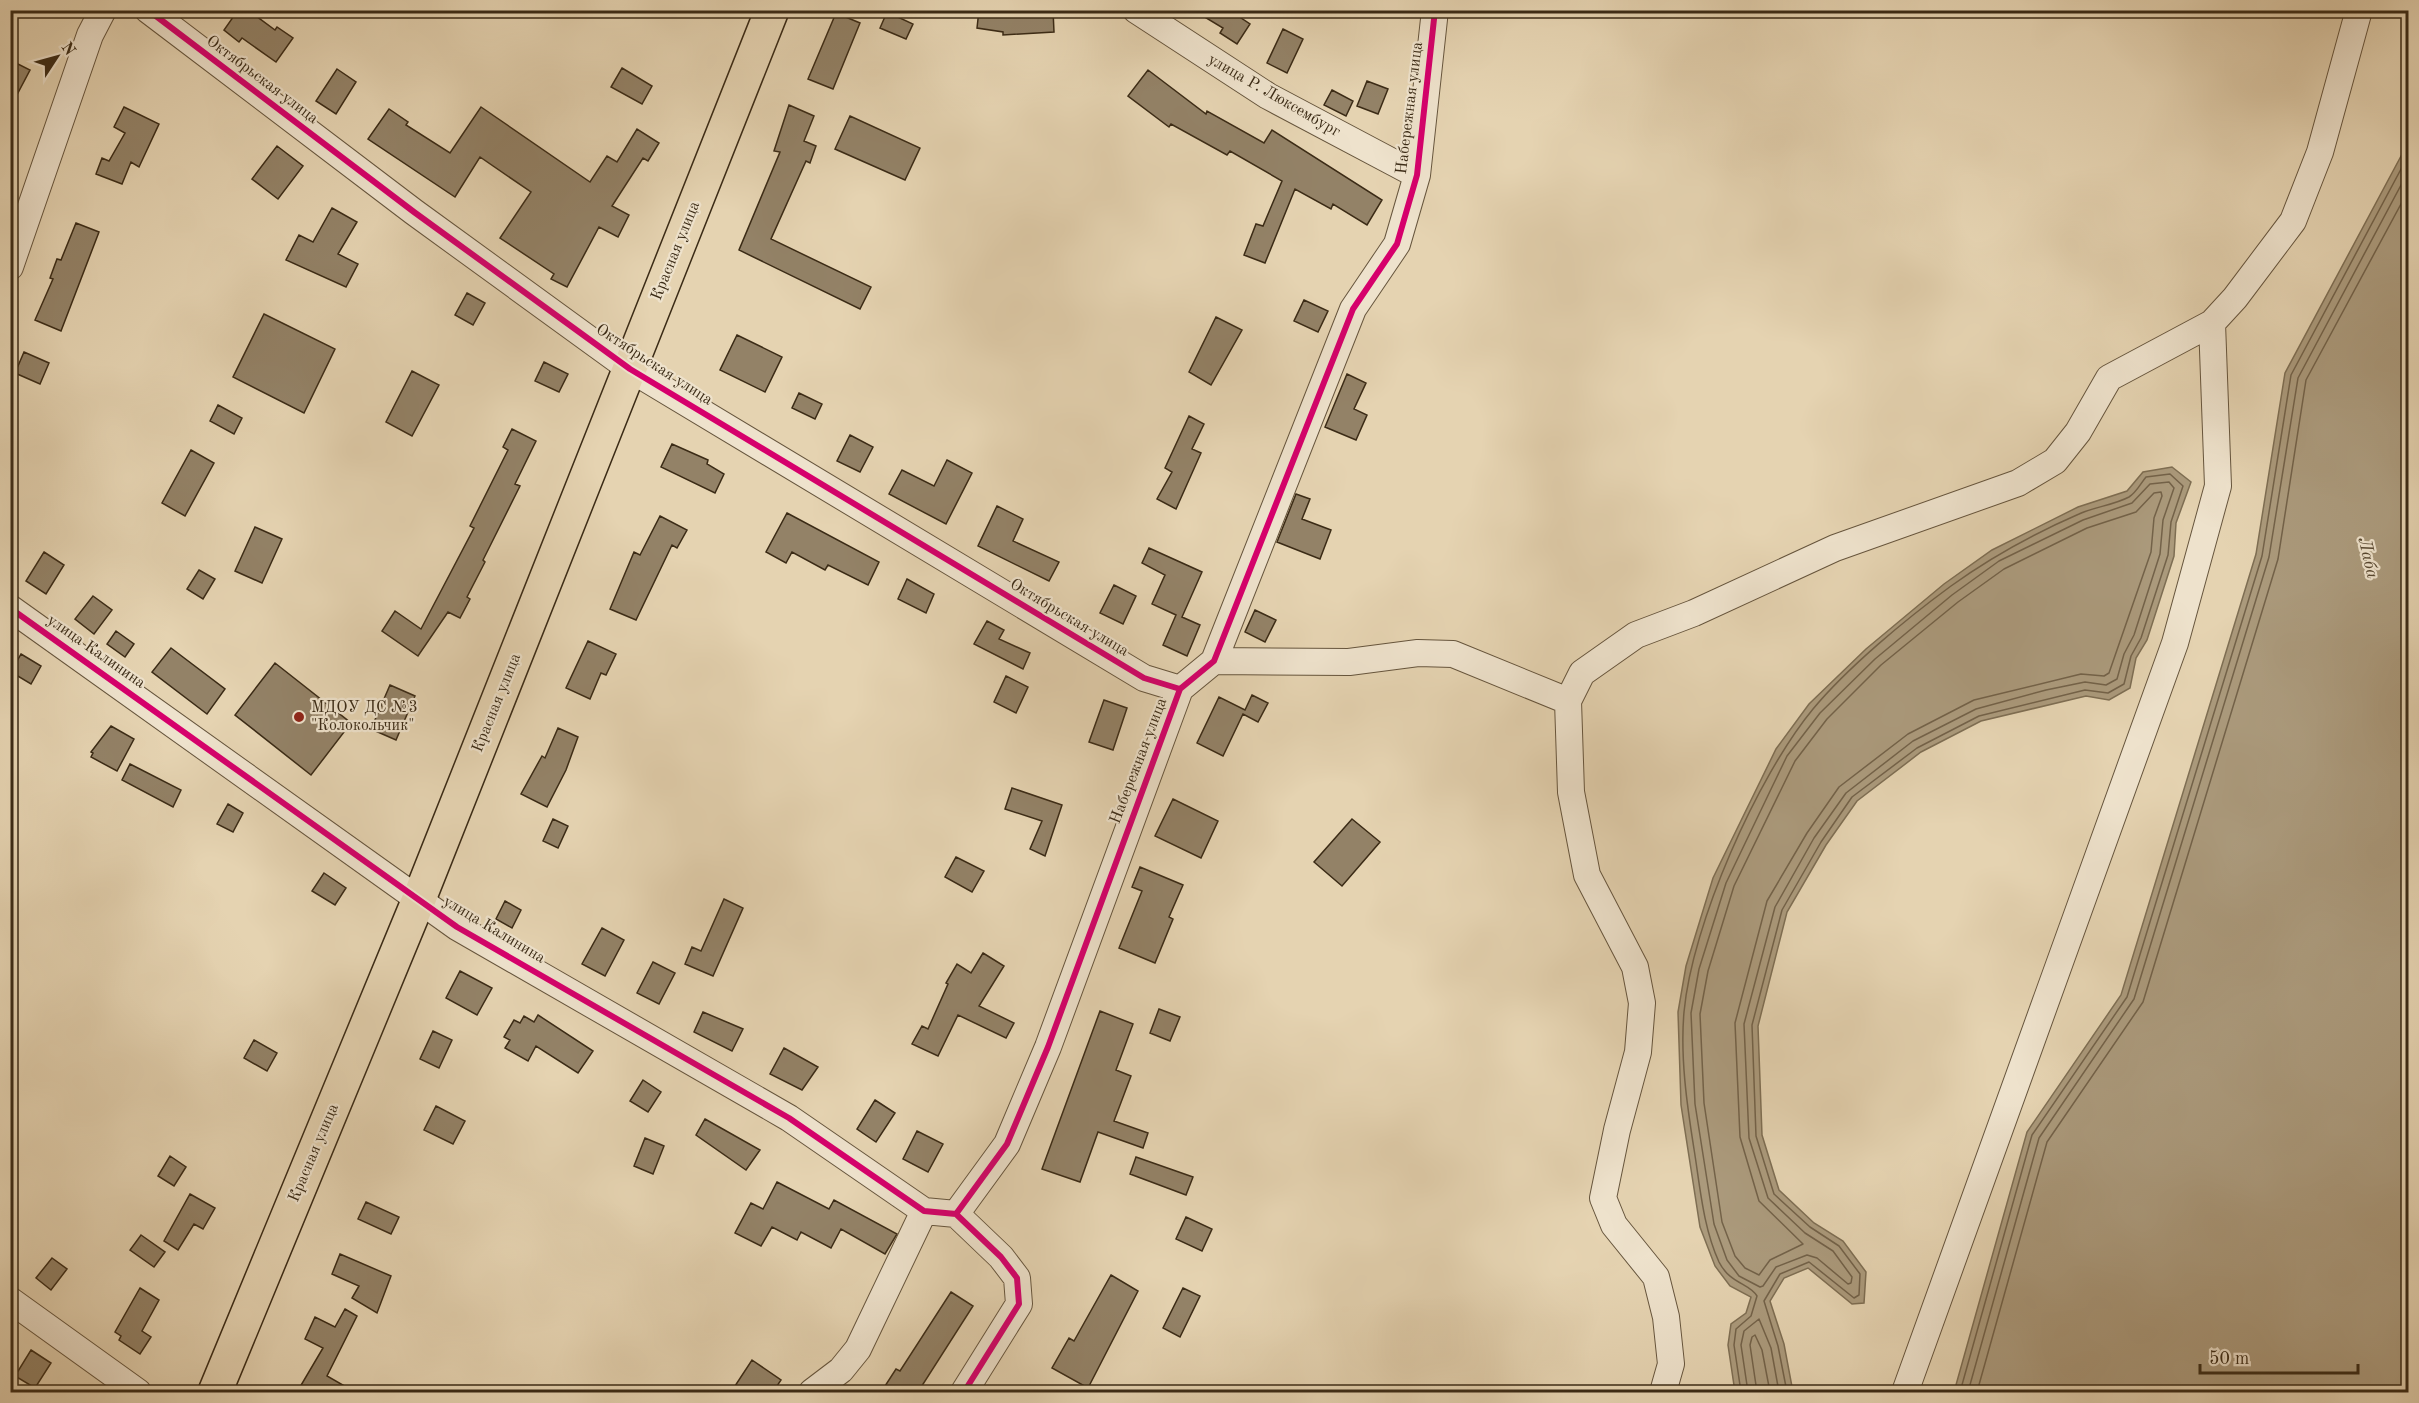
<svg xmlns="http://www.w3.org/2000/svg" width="2419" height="1403" font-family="'Old Standard TT',serif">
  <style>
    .water { fill: #ab9a7c; stroke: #7e6e53; stroke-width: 1.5 }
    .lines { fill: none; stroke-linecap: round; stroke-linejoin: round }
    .shore { stroke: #736249; stroke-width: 1.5 }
    .building { fill: #938267; stroke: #3b2b16; stroke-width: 1.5 }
    .minor-casing { stroke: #66553d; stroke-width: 28 }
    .major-casing { stroke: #3b2b16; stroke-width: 36 }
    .minor { stroke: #eee2cc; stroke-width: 26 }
    .major { stroke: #e5d3b1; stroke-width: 33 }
    .cycleway-casing { stroke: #eee2cc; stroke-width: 10 }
    .cycleway { stroke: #d6006c; stroke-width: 6 }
    .poi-dot { fill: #8f2418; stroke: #eee2cc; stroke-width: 2 }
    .labels { text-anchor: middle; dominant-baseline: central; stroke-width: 4.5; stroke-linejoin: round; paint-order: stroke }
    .street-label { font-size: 16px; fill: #3b2b16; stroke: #eee2cc }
    .poi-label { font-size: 16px; fill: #3b2b16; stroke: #eee2cc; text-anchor: start }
    .water-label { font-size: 18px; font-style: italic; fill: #574730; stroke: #eee2cc }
  </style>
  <rect width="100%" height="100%" fill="#e5d3b1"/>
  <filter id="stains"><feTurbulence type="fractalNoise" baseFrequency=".00333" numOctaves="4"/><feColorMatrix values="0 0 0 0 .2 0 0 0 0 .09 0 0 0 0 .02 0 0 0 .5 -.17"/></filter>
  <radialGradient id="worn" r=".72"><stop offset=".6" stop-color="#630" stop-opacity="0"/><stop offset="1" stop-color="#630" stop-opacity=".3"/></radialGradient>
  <path class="water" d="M2408 143V1392H1954L2027 1132 2121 995 2256 554 2285 373Z
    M2172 467 2191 482 2176 523 2174 556 2147 640 2136 658 2130 688 2109 700 2086 696 1981 721 1921 752 1857 801 1826 845 1787 912 1758 1026 1762 1135 1779 1190 1814 1223 1843 1241 1866 1272 1864 1303 1852 1304 1808 1268 1784 1278 1770 1301 1784 1344 1793 1392H1735L1728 1345 1731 1324 1746 1313 1751 1297 1730 1286 1715 1266 1700 1227 1681 1105 1678 1012 1686 966 1713 878 1776 749 1809 704 1866 649 1944 584 1992 550 2078 507 2127 491 2143 472Z"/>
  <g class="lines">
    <path class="shore" d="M2169 482 2174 488 2163 520 2160 554 2134 635 2124 654 2117 679 2106 685 2085 682 2046 690 1976 709 1913 741 1846 793 1814 838 1775 907 1744 1024 1749 1138 1768 1198 1805 1233 1833 1251 1852 1277 1851 1283 1848 1284 1817 1258 1807 1255 1776 1267 1763 1286 1760 1287 1739 1276 1727 1260 1714 1224 1695 1104 1691 1013 1699 969 1726 883 1773 785 1787 756 1820 713 1875 659 1952 595 1999 561 2083 520 2132 503 2150 484Z
      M2161 492 2162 496 2154 518 2151 552 2109 673 2104 676 2081 674 1974 700 1908 734 1839 787 1807 833 1767 901 1735 1023 1740 1137 1759 1201 1803 1244 1770 1260 1759 1275 1745 1268 1735 1256 1722 1222 1704 1103 1700 1014 1708 971 1734 886 1795 761 1827 719 1881 665 1958 602 2004 569 2087 528 2136 512 2154 493Z
      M1741 1392 1734 1345 1736 1329 1751 1316 1757 1296C1749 1283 1730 1284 1719 1262 1703 1227 1700 1186 1694 1149 1687 1105 1680 1057 1684 1012 1692 924 1757 777 1813 709 1848 667 1906 619 1951 586 1991 557 2033 534 2079 514 2094 507 2114 505 2129 497 2136 493 2141 483 2146 477L2170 474 2183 486 2171 522 2168 555 2141 638 2131 656 2124 684 2108 693 2085 690 1979 716 1917 748 1852 797 1821 842 1782 910 1752 1025 1756 1136 1774 1194 1810 1227 1839 1246 1860 1274 1859 1295 1854 1298 1809 1262 1780 1274 1764 1301 1778 1346 1787 1392
      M1748 1392 1741 1345 1744 1331 1759 1319 1771 1348 1779 1392
      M1757 1392 1750 1345 1752 1337 1755 1335 1762 1350 1770 1392
      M1960 1392 2032 1135 2127 997 2262 556 2291 375 2408 156
      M1968 1392 2039 1138 2134 999 2269 557 2298 378 2408 172
      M1977 1392 2047 1142 2143 1002 2278 559 2306 380 2408 191"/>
  </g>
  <path class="building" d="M238 10H248L275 30 277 27 293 38 276 62 242 38 239 42 224 30Z
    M979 10H1053L1054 32 1003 35V32L977 28Z
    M1193 10H1229L1250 24 1237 44 1220 33 1223 28Z
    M887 12 913 24 906 39 880 28Z
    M836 13 860 23 833 89 808 79Z
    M1283 29 1303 39 1287 73 1267 63Z
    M10 60 30 70 10 108Z
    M622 68 652 86 642 104 611 87Z
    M337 69 356 82 336 114 316 101Z
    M1148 70 1206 114 1207 111 1264 143 1272 130 1382 200 1367 225 1333 204 1331 209 1295 189 1265 263 1244 255 1256 224 1263 226 1282 181 1230 151 1227 155 1171 124 1169 127 1128 96Z
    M1367 81 1388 89 1378 114 1357 106Z
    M1332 90 1353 101 1346 116 1324 105Z
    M789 105 814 116 804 141 816 146 810 163 806 161 771 239 871 287 860 309 739 250 780 152 774 151Z
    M124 107 159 124 139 167 131 162 122 184 96 174 102 158 109 161 125 133 114 127Z
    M481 107 590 182 607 156 617 162 637 129 659 143 648 161 643 158 612 206 629 215 618 237 599 227 567 287 551 279 554 274 500 238 531 192 480 157 455 197 368 139 389 109 408 122 406 125 450 153Z
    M850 116 920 148 905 180 835 149Z
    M277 146 303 166 278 199 252 179Z
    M332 208 357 222 338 254 358 264 346 287 286 260 299 235 313 242Z
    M76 223 99 232 61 331 35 320 53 279 50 278 57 259 61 260Z
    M467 293 485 303 473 325 455 315Z
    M1304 300 1328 311 1318 332 1294 321Z
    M264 314 335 349 304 413 233 377Z
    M1216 317 1242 330 1211 385 1189 372Z
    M737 335 782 357 765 392 720 370Z
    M24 352 49 363 40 384 15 373Z
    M544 362 568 374 559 392 535 381Z
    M412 371 439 385 412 436 386 422Z
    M1347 374 1366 383 1354 409 1367 415 1356 440 1325 427Z
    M799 393 822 404 815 419 792 408Z
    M218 405 242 418 234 434 210 421Z
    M1189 416 1204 424 1192 449 1201 453 1176 509 1157 499 1172 472 1165 468Z
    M512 429 536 441 515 484 520 486 483 560 485 562 467 597 470 599 460 618 448 612 418 656 382 631 395 611 421 629 474 528 470 526 508 450 503 447Z
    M850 435 873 447 860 472 837 461Z
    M672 444 708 460 707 464 724 474 715 493 661 467Z
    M191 450 214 463 185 516 162 503Z
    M947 460 972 473 946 524 889 494 902 470 934 486Z
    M1296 494 1310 499 1302 519 1331 530 1320 559 1277 542Z
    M997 506 1023 519 1013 541 1059 562 1049 581 978 546Z
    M787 513 879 562 868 585 828 565 825 570 792 552 786 563 766 552Z
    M660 516 687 530 677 548 672 545 636 620 610 609 634 552 640 555Z
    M255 527 282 539 262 583 235 571Z
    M1149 548 1202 572 1182 617 1200 625 1187 656 1163 645 1176 615 1152 604 1165 575 1142 563Z
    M44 552 64 565 46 594 26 581Z
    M199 570 215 579 203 599 187 589Z
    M907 579 934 594 926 613 898 599Z
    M1114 585 1136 596 1123 624 1100 613Z
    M93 596 112 610 94 634 75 619Z
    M1255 610 1276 620 1265 642 1245 632Z
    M987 621 1004 630 999 639 1030 653 1023 669 974 644Z
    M116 631 134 644 125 657 107 644Z
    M588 641 616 654 606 675 601 673 590 699 566 688Z
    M171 648 225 689 207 714 152 672Z
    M21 654 41 666 31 684 11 672Z
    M275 663 351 723 311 775 235 715Z
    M1006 676 1028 687 1016 713 994 702Z
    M390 685 415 696 396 740 371 729Z
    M1252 695 1268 703 1258 722 1243 714 1223 756 1197 743 1219 697 1245 710Z
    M1104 700 1127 708 1113 750 1089 742Z
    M111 726 134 739 117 771 91 757 93 753 91 752Z
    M558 728 578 737 566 770 547 807 521 794 542 756 545 758Z
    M130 764 181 790 173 807 122 780Z
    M1012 788 1062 805 1045 856 1030 849 1042 821 1005 809Z
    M1173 799 1218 821 1201 858 1155 836Z
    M228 804 243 813 233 832 217 824Z
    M553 819 568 826 558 848 543 841Z
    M1352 819 1380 842 1342 886 1314 862Z
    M956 857 984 871 972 892 945 877Z
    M1140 867 1183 885 1169 917 1173 919 1155 963 1119 948 1142 891 1132 887Z
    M324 873 346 888 335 905 312 891Z
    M724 899 743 908 713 976 685 964 692 947 701 951Z
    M505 901 521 910 512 928 496 919Z
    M602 928 624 940 605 976 582 964Z
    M983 953 1004 966 979 1006 1014 1023 1006 1038 958 1015 938 1056 912 1044 922 1026 928 1029 948 984 946 983 957 964 971 973Z
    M653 962 675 973 659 1004 637 993Z
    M460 971 492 988 477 1015 446 998Z
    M1159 1009 1180 1017 1170 1041 1150 1033Z
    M1100 1011 1133 1024 1116 1070 1131 1076 1114 1121 1148 1133 1143 1148 1098 1132 1080 1182 1042 1169Z
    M703 1012 743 1029 732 1051 694 1032Z
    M538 1015 593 1051 578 1073 536 1046 528 1061 505 1048 510 1040 504 1037 514 1020 520 1023 524 1016 534 1022Z
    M433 1031 452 1040 439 1068 420 1059Z
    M254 1040 277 1053 267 1071 244 1058Z
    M784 1048 818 1067 802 1090 770 1074Z
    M643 1080 661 1092 648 1112 630 1101Z
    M875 1100 895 1113 876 1142 857 1129Z
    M436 1106 465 1121 453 1144 424 1130Z
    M705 1119 760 1150 746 1170 696 1135Z
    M917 1131 943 1144 928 1172 903 1159Z
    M645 1138 664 1146 653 1174 634 1166Z
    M170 1156 186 1167 174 1186 158 1176Z
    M1136 1157 1193 1177 1186 1195 1130 1174Z
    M777 1182 829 1209 834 1200 897 1234 885 1254 841 1229 831 1248 801 1232 797 1240 772 1227 761 1246 735 1233 751 1203 763 1209Z
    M190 1194 215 1208 203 1229 194 1224 178 1250 164 1241Z
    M366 1202 399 1217 391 1234 358 1219Z
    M1186 1217 1212 1229 1202 1251 1176 1239Z
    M141 1235 165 1252 154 1267 130 1250Z
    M340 1254 391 1276 377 1313 352 1298 359 1286 332 1274Z
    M52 1258 67 1269 51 1290 36 1278Z
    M1111 1275 1138 1291 1088 1388 1052 1368 1069 1338 1074 1341Z
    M140 1288 159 1300 142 1331 151 1337 140 1354 119 1340 121 1336 115 1332Z
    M1183 1288 1200 1296 1180 1337 1163 1328Z
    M951 1292 973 1306 918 1392H894L885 1386 896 1369 900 1371Z
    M345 1309 357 1316 327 1376 355 1392H297L323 1348 305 1339 315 1317 335 1327Z
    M31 1350 51 1363 35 1388 15 1376Z
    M752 1360 781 1380 773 1392H731Z"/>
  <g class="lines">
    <g class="minor-casing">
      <path id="minor" d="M148 10 414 212 630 369 1144 678 1180 689
        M1136 10 1268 96 1417 175
        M10 267 90 35 103 10
        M10 608 457 927 789 1118 924 1211 956 1214
        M1214 661 1349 662 1418 653 1453 654 1568 701 1571 792 1587 875 1635 967 1642 1003 1638 1052 1617 1130 1603 1198 1614 1225 1656 1277 1666 1317 1671 1364 1663 1392
        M1568 701 1582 673 1636 635 1694 613 1835 548 2018 483 2055 461 2078 432 2109 378 2212 323 2235 298 2293 221 2320 152 2359 10
        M10 1300 138 1392
        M812 1392 841 1370 858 1349 924 1211
        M964 1392 1019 1304 1017 1278 1001 1257 956 1214 1007 1144 1048 1047 1180 689 1214 661 1353 309 1397 244 1417 175 1435 10
        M1905 1392 2175 643 2218 486 2212 323"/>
    </g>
    <g class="major-casing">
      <path id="major" d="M215 1392 419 899 772 10"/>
    </g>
    <use href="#minor" class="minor"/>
    <use href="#major" class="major"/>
    <g class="cycleway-casing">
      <path id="cycleway" d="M148 10 414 212 630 369 1144 678 1180 689
        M10 608 457 927 789 1118 924 1211 956 1214
        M964 1392 1019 1304 1017 1278 1001 1257 956 1214 1007 1144 1048 1047 1180 689 1214 661 1353 309 1397 244 1417 175 1435 10"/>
    </g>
    <use href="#cycleway" class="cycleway"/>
  </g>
  <circle class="poi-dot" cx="299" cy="717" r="6"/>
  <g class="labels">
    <g class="street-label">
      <text transform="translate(262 80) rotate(37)">Октябрьская улица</text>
      <text transform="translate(1274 96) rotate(30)">улица Р. Люксембург</text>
      <text transform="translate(1410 108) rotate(-83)">Набережная улица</text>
      <text transform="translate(676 251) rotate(-68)">Красная улица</text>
      <text transform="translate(654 365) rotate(33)">Октябрьская улица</text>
      <text transform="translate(1069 618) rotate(31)">Октябрьская улица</text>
      <text transform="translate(96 652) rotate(35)">улица Калинина</text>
      <text transform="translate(497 703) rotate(-68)">Красная улица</text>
      <text transform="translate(1139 761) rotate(-69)">Набережная улица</text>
      <text transform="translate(494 930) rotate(31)">улица Калинина</text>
      <text transform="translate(314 1153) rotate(-67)">Красная улица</text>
    </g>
    <g class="poi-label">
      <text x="311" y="708">МДОУ ДС №3<tspan x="311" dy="18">"Колокольчик"</tspan></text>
    </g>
    <g class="water-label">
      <text transform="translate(2368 558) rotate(77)">Лаба</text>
    </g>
  </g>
  <rect width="2419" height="1403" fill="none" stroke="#e5d3b1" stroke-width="36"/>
  <rect x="12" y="12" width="2395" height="1379" fill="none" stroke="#3b2b16" stroke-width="3"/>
  <rect x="18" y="18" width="2383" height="1367" fill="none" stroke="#3b2b16" stroke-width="1.5"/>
  <g transform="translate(57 57) rotate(54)" stroke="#eee2cc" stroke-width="4.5" paint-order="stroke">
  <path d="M0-4.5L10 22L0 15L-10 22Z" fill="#3b2b16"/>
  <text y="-9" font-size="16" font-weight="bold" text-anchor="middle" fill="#3b2b16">N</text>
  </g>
  <path d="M2200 1364v9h158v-9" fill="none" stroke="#3b2b16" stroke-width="3"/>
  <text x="2209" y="1364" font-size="18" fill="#3b2b16" stroke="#eee2cc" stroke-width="4.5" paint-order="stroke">50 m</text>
  <rect width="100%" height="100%" filter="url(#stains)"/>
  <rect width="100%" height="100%" fill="url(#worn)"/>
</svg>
